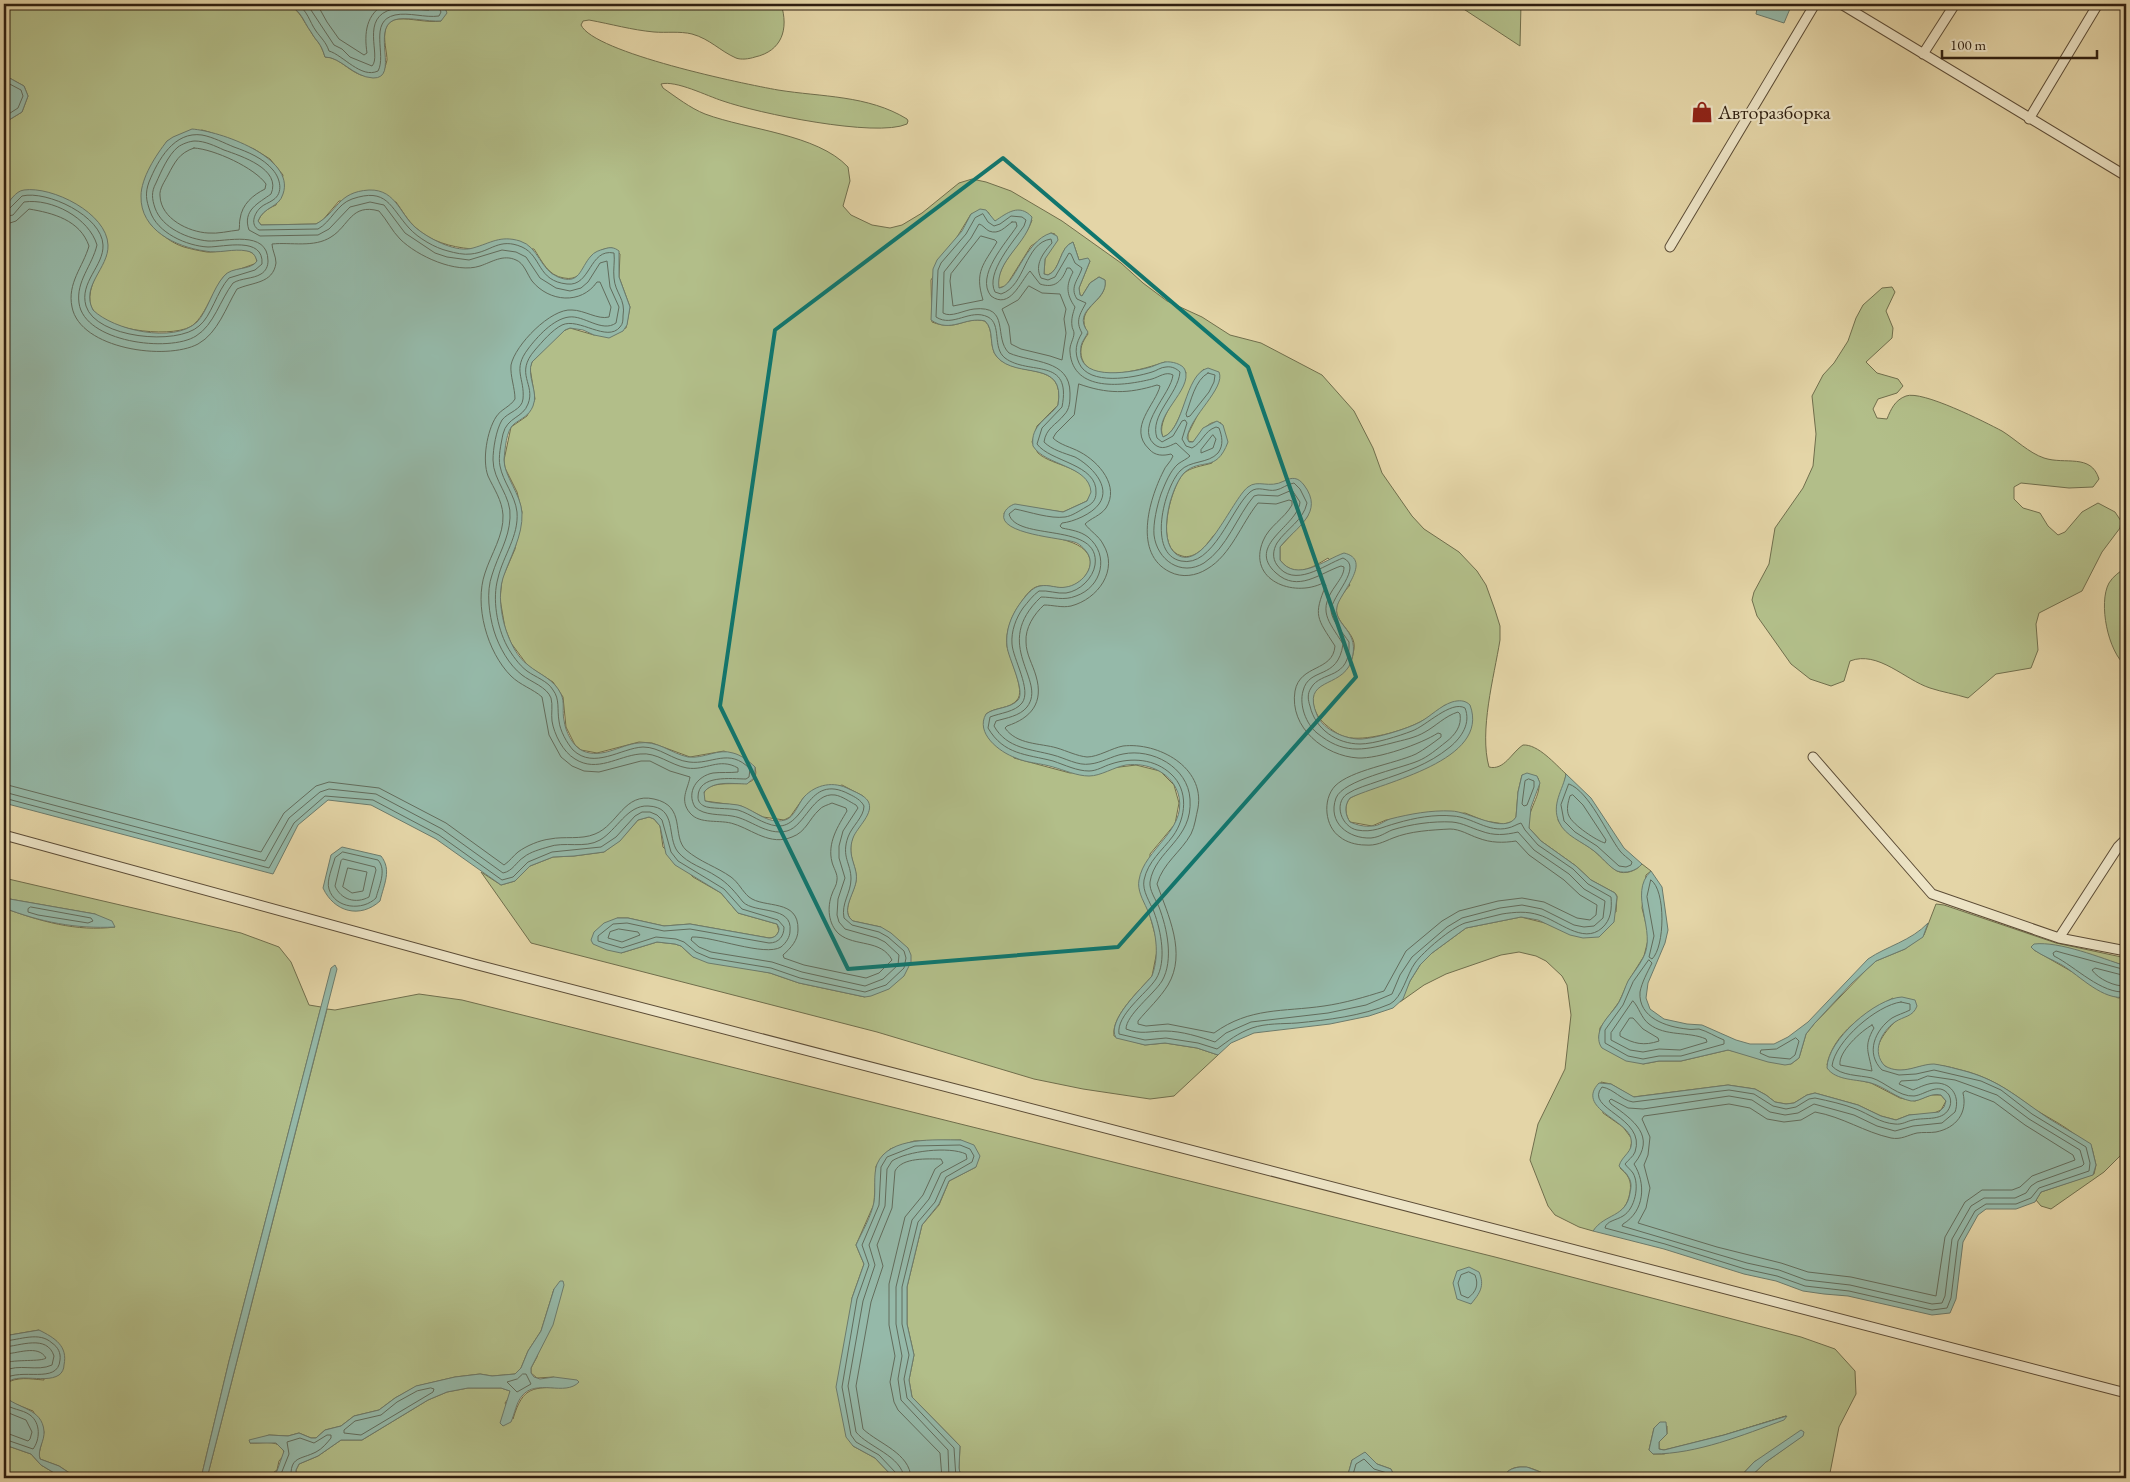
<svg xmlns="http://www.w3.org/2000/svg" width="2130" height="1482" font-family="'EB Garamond',serif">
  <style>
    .green { fill: #b2be89; stroke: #706e4c; fill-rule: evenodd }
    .water { fill: #95b9a9; stroke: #6c7b6c }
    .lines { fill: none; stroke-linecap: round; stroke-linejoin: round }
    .shore { stroke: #626c5c; stroke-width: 1 }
    .street-casing { stroke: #5c4c36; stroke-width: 11 }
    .street { stroke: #ede4c6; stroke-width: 9 }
    .marked { fill: none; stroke: #0f766e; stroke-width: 4; stroke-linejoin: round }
    .labels { text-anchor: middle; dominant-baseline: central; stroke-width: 4.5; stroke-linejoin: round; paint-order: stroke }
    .poi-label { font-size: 20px; fill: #2f1f10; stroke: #ede4c6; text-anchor: start }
  </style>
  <rect width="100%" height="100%" fill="#e4d5a7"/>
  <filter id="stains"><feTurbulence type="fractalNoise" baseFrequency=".004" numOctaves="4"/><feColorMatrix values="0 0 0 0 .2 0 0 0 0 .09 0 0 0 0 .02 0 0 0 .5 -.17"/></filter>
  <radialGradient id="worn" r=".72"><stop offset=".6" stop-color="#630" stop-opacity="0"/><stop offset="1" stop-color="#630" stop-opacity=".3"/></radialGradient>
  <path class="green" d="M4 4H289C302 14 302 19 311 32 318 44 320 41 325 57 339 57 347 70 361 75 367 77 375 75 382 74 384 70 386 65 387 60 387 48 377 22 398 19 412 18 426 23 441 21L443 7 438 4H781C789 29 782 51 755 57 749 59 741 60 736 58 720 51 710 39 692 34 680 31 666 33 654 32 632 30 611 24 589 20L583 21 581 25C594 53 744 84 778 90 821 97 868 95 907 119L908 121 907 124C876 138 757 113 723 101 707 96 676 80 661 84L663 88C676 97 690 108 705 114 748 130 817 134 848 167L850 181 843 206 851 215 872 225 890 228 902 225 922 213 959 183 972 179 986 182 1011 191 1062 221 1121 263 1143 283 1167 301 1202 317 1230 335 1261 343 1322 375 1354 411 1373 448 1382 473 1412 516 1424 529 1459 552 1477 571 1486 585 1495 610 1500 626V640C1494 677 1479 731 1489 767 1504 771 1512 752 1523 745 1538 744 1555 764 1566 774L1558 820C1566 835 1581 841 1593 850 1601 856 1608 866 1617 871 1625 875 1636 871 1642 864L1651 871 1646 875 1642 908 1649 936 1644 956 1629 980 1619 1002 1600 1028 1599 1038 1643 1064 1659 1061H1681L1728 1050 1791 1064 1799 1058 1806 1034 1814 1024 1867 969 1876 961 1905 949 1924 935 1936 904 1944 905 2056 943 2126 958V966L2064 948 2034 950 2118 998 2126 997V1150L2104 1172 2051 1209 2041 1206 2036 1200 2041 1192 2094 1174 2096 1165 2092 1148C2081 1139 2070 1130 2058 1123 2050 1118 2042 1114 2034 1109 2009 1090 1989 1076 1957 1069 1950 1067 1941 1065 1934 1065 1919 1064 1900 1077 1885 1066 1867 1053 1885 1031 1896 1021L1893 998C1866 1012 1833 1033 1827 1065L1836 1075 1871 1083 1900 1098 1915 1101 1931 1095H1941L1946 1101 1941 1110 1932 1114 1909 1115 1896 1120 1881 1116 1858 1105 1815 1093 1807 1095 1794 1103 1786 1104 1775 1102 1766 1095 1755 1089 1728 1085 1633 1097 1611 1084 1601 1082 1603 1113 1623 1127 1632 1139 1630 1152 1620 1168C1628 1175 1632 1180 1630 1192 1626 1217 1608 1216 1593 1231L1579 1227 1555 1215 1548 1206 1530 1160 1538 1124 1565 1069 1571 1015 1567 985 1562 976 1546 961 1536 956 1519 952 1501 955 1446 974 1424 985 1400 1002 1410 981 1420 965 1432 953 1466 928 1521 917 1549 924 1616 912 1617 896 1615 893 1591 880 1576 866 1541 841 1529 828C1525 811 1544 794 1538 778L1522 775 1518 792 1516 817 1514 821 1504 824 1485 821 1465 813 1386 820 1372 826 1350 822C1345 815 1344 805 1350 798L1466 738 1472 718 1445 705C1437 711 1429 718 1420 722 1403 731 1364 742 1346 737 1338 735 1332 730 1326 725 1318 719 1311 706 1313 695 1316 682 1343 679 1350 664 1352 660 1353 654 1354 649 1357 632 1332 622 1337 605 1339 598 1345 591 1350 585L1328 558C1312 568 1294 579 1280 560V547L1308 516 1289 479C1263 492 1240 512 1218 531 1211 537 1207 546 1200 551 1195 555 1188 558 1182 556 1154 550 1170 489 1183 474 1190 467 1203 466 1212 463L1221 423C1208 418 1201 434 1193 442L1188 441V434L1200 410 1204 369C1186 383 1182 431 1163 437 1155 420 1183 392 1186 372L1165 362C1147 368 1091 386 1082 359 1079 349 1082 342 1088 334 1072 306 1108 304 1105 280L1099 277 1090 283 1082 296 1080 295 1079 288 1090 261 1086 259 1079 260 1073 242C1059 247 1061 270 1048 275L1044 274 1045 259 1055 234 1051 233 1031 246 1006 286 998 288C996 262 1024 244 1032 220L995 221 992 219 988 212 971 214 931 280 932 322C957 332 964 316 985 321 995 330 988 347 997 357 1018 379 1066 359 1058 405L1037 426 1032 442C1034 445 1036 450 1038 453 1053 467 1089 466 1092 492L1087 501 1063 512 1013 505 1004 513 1007 522C1029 540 1083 533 1090 559 1093 572 1078 586 1066 588 1056 589 1045 583 1036 587 1029 590 1024 598 1020 604 1012 614 1005 632 1007 646 1009 658 1026 691 1017 700 1010 709 995 707 986 714L1014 758 1070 773 1136 765 1160 771 1174 785 1179 803 1175 824 1150 854V916L1156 938 1157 951 1152 976C1140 990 1111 1016 1114 1036L1145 1045 1165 1043 1197 1048 1218 1055 1174 1096 1150 1099 1083 1089 1034 1079 877 1032 531 943 481 872 501 885 515 881 530 866 553 857 574 856 604 852 620 840 638 820 649 817 654 819 660 826 663 847 693 877 721 893 738 913 777 924 779 931 775 937 769 938 690 924 664 926 628 918H617L621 953 657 942 675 944 681 946 693 957 770 973 799 983 865 997 881 927 853 921C840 912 854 893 856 881 858 867 847 858 852 839 856 828 866 820 869 809L863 796 842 785 804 797 790 817 784 820 763 817 741 806 705 801 703 795C711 771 763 798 755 767L724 751 690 757 652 743 639 742 597 753 581 750 575 745 566 727 563 697 553 682 528 666 511 643 505 628 500 599 502 579 515 549 522 512 517 492 505 468 504 460 511 427 527 416 535 399 530 368 532 362 559 333 570 328 594 335 626 328 630 307 619 277 620 254 612 248C584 248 589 283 564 278 548 276 542 261 534 249 494 249 446 256 415 227 407 220 402 210 396 202L339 201 322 221 316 224 261 225 258 221C262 212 267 209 276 205L283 175 270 159 254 149 209 132 202 130 167 141 145 180 151 225C161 234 171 243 184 247 191 249 200 251 207 252 222 253 245 242 256 257L257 263 226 274C213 288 205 319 190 327 169 338 95 331 90 303 88 286 99 270 106 256L6 206 4 207V123L22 112 28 96 24 86 4 75Z
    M1456 4H1521L1520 46Z
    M1892 287 1895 292 1886 311 1893 328 1892 338 1866 362 1877 373 1898 379 1903 386 1897 393 1878 399 1873 409 1877 418 1887 419C1891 409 1895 400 1906 396 1922 390 1985 422 2002 431 2015 439 2029 453 2044 458 2065 465 2091 453 2099 479L2093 487 2069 488 2021 483 2014 487V499L2023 508 2040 513 2048 526 2058 535 2065 532 2082 512 2098 503 2115 512 2121 521 2120 528 2102 552 2082 591 2039 613 2036 624 2038 650 2031 668 1996 674 1968 698C1955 694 1942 692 1930 688 1905 680 1878 650 1850 661L1844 681 1831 686 1810 679 1791 664 1757 616 1752 600 1754 592 1769 564 1775 528 1803 488 1813 466 1816 434 1812 396 1823 375 1834 363 1848 341 1856 318 1863 305 1882 288Z
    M2126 567V666C2108 652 2098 603 2109 583 2113 576 2120 572 2126 567Z
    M4 878 241 933 279 947 291 962 309 1005 321 1007 229 1361 201 1478H77L59 1466 40 1459 39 1454 44 1432 33 1411 10 1402 4 1396 5 1384C17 1376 30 1379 44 1380L39 1330 4 1336V1104L6 1078H4V908C39 921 77 932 115 927L95 914 4 898Z
    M419 994 462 1000 1495 1257 1801 1337 1835 1349 1855 1371 1856 1394 1839 1427 1829 1478H1749L1766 1462 1802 1436 1754 1462 1739 1478H1638L1636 1477 1633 1478C1609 1478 1583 1481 1558 1478 1546 1477 1534 1466 1521 1467 1512 1467 1507 1471 1502 1478H1395L1391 1469 1377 1464 1352 1460 1347 1478H961L959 1468 960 1446 912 1397 909 1380 914 1355 907 1324V1287L922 1225 939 1205 949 1181 976 1167 961 1140 914 1141 890 1149 876 1166 874 1204 856 1245 864 1264 852 1298 853 1446 875 1458 894 1478H296V1470L299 1464 318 1456 341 1440H362L428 1400 447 1392 468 1388H501L510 1391V1396L505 1403 513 1419C523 1385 533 1388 565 1387L554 1377 537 1378 531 1373V1368L537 1357 554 1289 541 1331 528 1351 521 1368 515 1374 492 1376 480 1374 455 1377 417 1386 395 1398 379 1410 354 1416 341 1426 325 1430 316 1438H311L299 1433 288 1436 269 1435 250 1443C262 1444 273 1439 283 1448L284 1455 279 1461 277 1470 270 1475 268 1478H207L327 1009 335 1010ZM1786 1416 1664 1454H1653L1649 1450 1654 1428 1667 1426V1434L1659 1441V1449L1664 1450 1724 1435Z
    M4 1442 8 1446 31 1454 41 1465 56 1474 57 1478H13L4 1475Z"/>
  <path class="water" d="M289 4H438L445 8 447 13 441 21C428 22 405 16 394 20 371 29 400 79 373 78 353 77 341 57 325 57 320 41 318 44 311 32 302 19 303 14 289 4Z
    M1758 4H1792L1784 23 1756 14Z
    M4 75 24 86 28 96 22 112 4 123Z
    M192 129C219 131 296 157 283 194 279 208 264 206 258 221L261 225 316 224C338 212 337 192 369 190 398 189 400 218 420 231 432 240 457 253 473 248 491 243 500 235 520 241 539 247 540 270 558 277 580 286 580 268 591 256 594 252 600 250 604 249 610 247 614 247 619 251V277L630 307 627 325 623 331 609 338 594 335 583 330 570 328 565 330 532 362C526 376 539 392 533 406 529 416 522 418 514 424 506 430 505 450 504 460 504 476 521 494 522 513 523 536 510 557 503 578 498 594 501 615 506 630 510 642 517 657 528 665 540 675 554 679 561 694 565 702 562 712 564 720 565 731 573 747 583 751 602 759 620 745 638 743 658 740 670 753 688 757 704 759 718 748 733 753 741 755 749 761 755 767V777L747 784C733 784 714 780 704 792L705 801C715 804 727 803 738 805 754 809 767 825 785 820 794 818 798 804 804 797 816 784 834 781 849 789 855 792 864 795 868 801 875 813 857 827 853 838 846 857 859 867 856 882 854 894 840 912 853 921L881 927 891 933 908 948 911 955V962L904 976 889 989 871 996 865 997 799 983 770 973 708 963 693 957 681 946 675 944 657 942 621 953 607 950 593 944 591 940 594 932 604 923 617 918H628L664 926 690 924 769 938C775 938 779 934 779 928L777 924 738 913 721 893 675 865 666 854 660 826 654 819 649 817 638 820 620 841 604 852 574 856 553 857 530 866 515 881 501 885 436 839 371 805 328 800 298 825 273 874 4 803V207C10 202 15 191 24 190 52 186 107 213 108 245 109 268 80 286 93 310 113 330 174 344 197 322 207 312 213 288 224 276 232 266 251 271 257 261 255 255 253 252 247 251 233 248 219 254 205 251 176 247 140 230 141 196 141 178 156 155 167 141L173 137Z
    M980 209 986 210 995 221C1007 213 1019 203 1032 217 1028 244 995 260 999 288 1015 287 1024 241 1051 233L1057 236 1058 240 1045 259 1044 274 1048 275C1061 270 1059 247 1073 242L1079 260 1088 258 1090 261 1079 288 1080 295 1082 296 1090 283 1099 277 1105 280C1109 302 1070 309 1088 332 1086 337 1082 341 1081 346 1074 382 1128 373 1147 368 1153 367 1159 363 1165 362 1171 361 1183 364 1185 370 1193 390 1152 416 1163 437 1185 430 1184 374 1208 368L1219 372C1226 388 1190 416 1187 438L1189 442H1193L1203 428 1217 421 1223 425 1228 442C1216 474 1201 457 1184 473 1170 488 1157 540 1176 554 1203 574 1232 499 1248 487 1258 479 1269 489 1284 481 1292 477 1298 477 1304 485 1325 513 1296 527 1280 547V560C1297 583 1324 560 1344 553 1374 560 1339 594 1337 607 1333 626 1362 630 1351 662 1341 689 1301 677 1317 715 1323 730 1347 740 1362 739 1377 738 1407 729 1420 722 1431 716 1440 706 1452 702 1459 700 1465 700 1470 705 1491 761 1383 782 1350 798 1344 805 1345 815 1350 822 1357 825 1365 827 1372 826 1379 826 1384 821 1390 819 1410 814 1431 810 1451 811 1468 811 1505 835 1516 817L1518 792 1522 775 1527 773 1537 776 1540 783 1531 807 1529 828 1541 841 1576 866 1591 880 1615 893 1617 897 1614 922 1599 937 1583 938 1570 935 1538 920 1521 917 1466 928 1432 953 1420 965 1410 981 1403 999 1393 1008 1369 1016 1330 1024 1254 1033 1231 1043 1218 1055 1197 1048 1165 1043 1145 1045 1116 1038C1106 1021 1141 989 1152 976 1160 954 1156 930 1147 909 1143 900 1137 890 1139 880 1144 849 1186 831 1179 797 1174 773 1148 762 1126 765 1114 767 1101 776 1089 776 1077 776 1064 770 1053 767 1040 763 1027 763 1016 758 999 752 975 733 986 714 995 707 1010 709 1018 700 1026 691 1008 658 1007 646 1005 627 1014 610 1025 597 1029 592 1034 587 1040 586 1049 584 1058 589 1066 587 1081 585 1096 568 1088 554 1085 549 1079 543 1074 542 1062 538 998 534 1004 514 1005 509 1011 505 1015 504L1063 512 1087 501 1091 492C1089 465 1045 466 1033 446 1030 425 1048 419 1058 405 1066 358 1017 380 997 357 988 347 995 330 985 321 965 316 951 334 931 320L933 269 937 260 962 231 971 214Z
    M1566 774 1591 798 1624 848 1642 864C1636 871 1626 874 1617 871 1609 867 1602 857 1594 851 1583 842 1565 836 1559 822 1551 804 1563 790 1566 774Z
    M342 847 381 856C392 870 384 884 380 901 360 919 334 912 323 888L331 855Z
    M1651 871 1662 887 1668 930 1665 943 1648 983 1646 998 1650 1009 1664 1019 1687 1024 1702 1025 1736 1040 1750 1044H1774L1788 1037 1808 1022 1868 959C1887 946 1911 941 1928 923L1923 937 1905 949 1876 961 1852 983 1814 1024 1806 1034 1799 1058 1791 1064 1785 1065 1768 1062 1728 1050 1681 1061H1659L1643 1064 1626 1061 1602 1048C1598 1043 1598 1036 1600 1030 1603 1020 1614 1011 1619 1002 1623 995 1625 987 1628 981 1633 973 1639 966 1643 958 1658 931 1627 894 1651 871Z
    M4 898 95 914 112 921 115 927C75 929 41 922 4 908Z
    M2034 944C2060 941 2101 958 2126 966V997C2103 1001 2080 976 2062 965 2053 960 2043 956 2034 950L2031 947Z
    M335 965 337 969 207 1478H201L229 1361 331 968Z
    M1902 997 1915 1000 1917 1006C1913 1017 1904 1016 1895 1022 1881 1032 1871 1052 1885 1066 1903 1076 1918 1064 1934 1064 1941 1065 1950 1067 1957 1069 1991 1077 2007 1089 2035 1109 2052 1122 2073 1132 2091 1144L2096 1165 2093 1175 2041 1192 2035 1202 2016 1209H1986L1978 1215 1963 1242 1956 1299 1950 1313 1932 1315 1848 1296 1824 1294 1803 1291 1776 1281 1744 1274 1664 1249 1593 1231C1605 1213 1626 1218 1630 1193 1631 1188 1632 1183 1629 1178 1627 1173 1622 1170 1619 1166 1622 1155 1634 1152 1631 1139 1628 1120 1575 1108 1599 1083L1611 1084 1634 1097 1728 1085 1755 1089 1766 1095 1775 1102 1786 1104 1794 1103 1807 1095 1815 1093 1858 1105 1881 1116 1896 1120 1909 1115 1939 1112 1944 1107 1946 1101 1941 1095C1930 1092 1921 1102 1911 1101 1896 1098 1885 1087 1871 1083 1857 1079 1836 1081 1827 1068 1827 1040 1876 998 1902 997Z
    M961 1140 974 1145 980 1156 976 1167 949 1181 939 1204 922 1225 907 1287V1324L914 1355 909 1380 912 1397 960 1446 959 1468 961 1478H894L875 1458 853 1446 846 1437 836 1387 852 1298 864 1264 856 1245C862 1232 871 1217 874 1202 876 1190 873 1175 877 1164 889 1136 936 1140 961 1140Z
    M1469 1267 1479 1272C1485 1286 1480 1293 1471 1304L1457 1299 1453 1283 1457 1271Z
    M560 1281H563L564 1285 553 1325 531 1368V1373L534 1377 540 1379 554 1377 577 1380 579 1382C565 1397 536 1378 522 1396 516 1403 515 1413 511 1422L503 1426 500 1423 510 1391 501 1388H468L447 1392 428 1400 362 1440H341L318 1456 299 1464 296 1470V1478H268L270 1475 277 1471 284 1451 276 1443H250L249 1440 269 1435 288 1436 299 1433 311 1438H316L325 1430 341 1426 354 1416 379 1410 395 1398 416 1386 455 1377 480 1374 492 1376 515 1374 521 1368 528 1351 541 1331 554 1289Z
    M39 1330C55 1338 68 1346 64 1365 64 1369 62 1373 59 1375 44 1385 10 1369 4 1388V1336Z
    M4 1396C18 1409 42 1408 44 1431 45 1441 37 1449 40 1459L59 1466 77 1478H57L56 1474 41 1465 31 1454 8 1446 4 1442Z
    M1787 1416 1784 1420C1743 1435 1697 1454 1653 1454L1649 1450 1654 1428 1660 1422H1666L1667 1434 1659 1442V1449L1664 1450 1724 1435Z
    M1801 1430 1804 1432 1803 1436 1766 1462 1749 1478H1739L1754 1462Z
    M1365 1452 1377 1464 1391 1469 1395 1478H1347L1352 1460Z
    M1520 1467H1527L1556 1478H1502C1507 1471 1511 1468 1520 1467Z"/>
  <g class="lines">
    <path class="shore" d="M297 4C308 11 309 21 316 31 321 38 326 42 329 51 343 55 361 79 378 71 387 55 368 21 395 15 409 12 425 18 439 16L441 12 437 4
      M307 4 334 45 342 49 350 57 372 66C382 56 359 17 393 9 404 6 418 10 429 10L431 4
      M317 4 327 22 339 39 364 55 367 53C364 33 366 14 385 4
      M4 81 21 90 23 96 18 108 4 117
      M194 148C214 149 255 168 266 184L265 189C253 195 242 204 240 219 239 223 240 226 239 230 229 231 218 234 208 233 189 232 161 219 160 196 159 189 165 181 168 175 175 162 179 153 194 148Z
      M4 211 9 209 22 196C47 190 102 216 103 245 104 266 79 282 86 306 96 338 177 346 199 326 211 317 217 291 229 278L255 270 262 264C264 236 224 247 208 247 187 246 157 233 150 211 146 200 145 193 149 182 158 160 174 131 202 135 213 137 224 143 234 147 248 152 263 158 273 170 280 178 284 193 273 200 269 203 264 204 260 208 254 214 250 225 259 230L318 229C331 222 337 204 352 199 387 187 390 207 409 228 418 238 435 248 448 251 455 253 464 255 471 254 491 252 499 237 522 247 542 256 537 281 567 284 591 287 589 248 614 253 615 261 613 270 614 278 615 293 626 299 623 316 623 320 623 324 620 327 607 343 579 317 562 325 552 330 542 342 535 350 514 374 536 384 528 404 523 418 507 417 503 434 501 444 498 457 500 466 503 482 515 495 517 512 519 536 503 556 498 578 492 599 497 627 507 646 512 655 519 665 527 671 535 677 548 681 553 690 560 699 557 710 559 721 560 731 567 743 573 750 594 770 621 748 643 747 660 747 672 760 689 762 712 765 729 747 750 769L749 777 746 779C732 779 698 774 698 797 698 801 700 804 704 806 709 809 729 808 738 810 751 814 762 824 777 826 806 828 807 772 849 794 855 797 861 800 864 806 864 817 852 826 848 837 841 857 851 863 851 879 851 893 841 903 844 918L852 925 879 932 888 937 904 951 906 958 904 968 886 985 865 992 800 978 771 968 710 958 696 952 684 942 676 939 656 937 622 948 598 941V936L613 924 627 923 664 931 690 929 769 943C779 943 784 936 784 927L778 920 742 909 724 889 678 861 671 852 662 820 657 815 650 812H642L635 816 616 837 601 847 552 852 528 862 513 877 502 880 439 835 373 800 325 796 294 823 269 868 4 798
      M983 214 988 222 994 226 1000 224 1011 216 1022 217 1026 220 1024 226C1014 241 985 273 995 292L1001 294C1026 286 1024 243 1051 239L1052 243C1043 253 1034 265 1041 278L1048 280 1055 277 1069 253 1071 254 1075 263 1082 268C1079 279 1069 287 1077 299L1086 303C1080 314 1075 321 1082 333 1076 343 1074 352 1079 363 1089 386 1133 378 1152 372 1156 371 1161 367 1166 367 1172 366 1177 369 1180 372 1178 395 1149 415 1157 438L1162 442 1173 436 1182 421 1185 420 1187 423 1182 439 1186 446 1192 448C1202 443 1204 431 1216 427L1219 428C1222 436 1224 445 1218 453 1208 464 1190 460 1180 471 1164 488 1147 554 1181 561 1213 568 1231 509 1250 492 1258 485 1267 492 1276 490 1282 489 1287 484 1294 483L1300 489 1307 503C1303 521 1287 528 1277 543 1273 550 1272 558 1277 565 1294 589 1324 565 1343 558 1364 567 1331 596 1331 611 1332 621 1343 633 1349 642 1351 681 1321 670 1311 688 1307 694 1308 700 1310 706 1315 729 1337 744 1360 744 1374 744 1399 736 1412 731 1426 726 1451 700 1465 708 1471 723 1462 737 1450 747 1428 765 1405 772 1379 781 1368 785 1356 788 1347 794 1333 804 1342 827 1357 830 1373 833 1382 827 1397 823 1414 818 1435 814 1453 816 1472 817 1488 833 1508 828 1513 827 1517 824 1521 823L1525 830 1538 845 1573 869 1588 884 1611 897C1612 909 1611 920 1602 928 1583 945 1558 920 1539 915 1527 911 1515 912 1502 914 1490 917 1477 920 1465 923 1451 928 1424 951 1415 963 1407 974 1402 998 1390 1004 1362 1016 1327 1020 1297 1023 1283 1024 1266 1023 1252 1028 1238 1033 1228 1041 1217 1049L1198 1043 1166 1038 1145 1040 1119 1034C1116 1015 1146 994 1156 979 1167 961 1161 931 1154 912 1150 902 1142 891 1144 880 1148 861 1162 851 1173 836 1186 818 1189 790 1171 774 1155 759 1132 757 1111 764 1104 766 1097 771 1089 771 1077 771 1065 765 1053 761 1026 754 1004 755 988 728L990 717C1000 713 1015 712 1022 703 1032 690 1013 659 1012 644 1011 631 1016 618 1023 608 1028 602 1033 595 1039 591 1048 590 1057 594 1066 593 1080 591 1093 578 1095 565 1101 521 1016 542 1009 514L1015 509C1030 512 1050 519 1065 517 1072 516 1079 511 1086 507 1092 504 1096 500 1096 493 1098 464 1050 462 1037 444L1042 428 1062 407C1072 356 1029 376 1005 358 992 348 1002 324 988 317 970 308 953 328 936 317L938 270 941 263 966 234 975 218Z
      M4 217 13 215 24 202C52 198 89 218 97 245 92 266 76 281 79 303 84 342 169 353 196 336 214 325 220 300 233 283 241 278 253 279 261 274 266 271 268 266 268 261 268 229 225 242 208 241 188 239 162 228 155 208 152 199 151 192 156 183 161 172 168 155 178 147 182 144 190 141 195 141 205 141 215 146 224 150 241 156 282 169 271 194 259 203 242 210 249 230L260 236 318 235 329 229 350 207 370 202 384 205 405 233 435 253 447 257 469 260 502 250 516 252 526 257 540 278 556 288 570 291 581 288 588 282 600 263 607 261 610 287 619 307 616 323C602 333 584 315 569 317 553 319 537 337 528 349 512 370 525 378 523 399 522 410 508 412 502 420 496 430 493 449 493 460 493 481 512 496 510 518 509 539 498 555 492 575 486 592 489 614 494 631 499 647 509 665 522 675 531 682 547 687 551 698 553 705 551 714 552 721 554 734 563 752 575 759 597 773 618 756 640 754 657 752 670 765 687 768 706 771 719 757 738 768V772C730 773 721 772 713 773 697 776 686 792 695 807 704 816 721 814 732 816 751 819 766 836 787 831 805 826 813 792 835 795 842 796 850 802 856 805L858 808 843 831 839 846V858L845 878 838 899 837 915 839 922 845 929 877 938 885 942 899 955 898 965 883 979 865 986 802 972 772 962 711 952 699 947 691 940 692 937C712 936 765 957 781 947 786 943 790 937 790 931 793 905 755 914 743 902 735 892 728 883 716 876 704 868 688 864 678 852 666 837 678 807 648 806 627 805 617 830 600 840 585 849 564 841 548 847 541 849 530 852 524 857 516 862 513 871 503 873L442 829 376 794 329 789 320 792 289 818 265 861 4 792
      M1012 222H1016L1017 226C1006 243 975 276 991 296 1010 310 1020 282 1030 271L1040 284C1055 289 1062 281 1067 268H1070L1073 272C1066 285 1066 294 1075 307 1073 313 1071 319 1072 326 1072 328 1074 331 1074 333 1074 339 1069 345 1070 352 1073 393 1124 386 1152 379 1159 377 1166 371 1173 375 1171 394 1135 426 1154 444 1162 451 1169 446 1176 443L1190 456C1187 459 1182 461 1178 464 1170 471 1165 484 1161 494 1157 506 1153 523 1154 535 1157 560 1181 577 1204 563 1227 548 1237 516 1254 496L1258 495 1278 496 1292 490 1300 502C1298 526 1245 545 1276 573 1298 593 1320 573 1341 566L1344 567C1344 574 1340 579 1336 585 1317 611 1328 620 1343 644 1338 681 1309 666 1303 691 1299 705 1306 724 1317 733 1343 754 1361 751 1392 743 1403 740 1415 738 1425 732 1436 726 1445 716 1458 712L1460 714C1462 726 1455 735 1446 742 1437 749 1428 757 1418 761 1399 769 1343 780 1336 798 1327 823 1349 839 1371 838 1380 837 1385 833 1392 830 1411 824 1433 821 1452 822 1463 823 1471 828 1481 831 1494 836 1505 835 1518 832L1534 850 1569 874 1584 889 1605 901 1603 918 1594 926 1584 927 1574 925 1542 909 1522 905 1500 908 1462 918 1447 927 1412 957 1400 975 1392 994 1366 1005 1328 1013 1251 1022 1226 1033 1215 1042C1200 1037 1182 1031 1165 1031 1150 1031 1141 1035 1126 1029 1126 1015 1154 994 1162 981 1174 960 1167 928 1159 907 1156 900 1149 890 1150 882 1155 850 1193 840 1190 799 1188 767 1152 748 1123 754 1112 756 1101 763 1090 764 1078 766 1065 758 1053 755 1031 749 1007 749 994 726L996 721C1006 718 1020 716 1027 707 1048 680 990 645 1041 597 1053 597 1064 601 1076 596 1102 587 1110 555 1088 537 1080 531 1071 530 1062 528L1060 526 1062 523C1073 522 1092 514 1099 504 1112 486 1090 465 1075 457 1064 453 1052 450 1044 442 1046 428 1056 425 1064 415 1070 409 1070 401 1070 393 1070 359 1032 363 1009 353 993 338 1011 305 974 309 964 310 951 318 943 313L944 272 971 238 979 224C983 225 985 229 989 231 999 235 1005 227 1012 222Z
      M4 225 16 221 29 209C53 213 80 220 89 246 83 267 67 283 72 307 80 349 166 361 198 344 218 333 226 307 237 289 252 282 273 284 276 263 276 256 272 250 272 244 291 242 314 248 331 237 349 226 351 203 379 211 387 220 392 231 400 239 417 256 456 274 480 266 492 262 503 254 516 260 524 263 527 274 532 281 549 302 581 305 597 282H600L611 307 609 317C598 320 584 310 572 310 551 308 515 345 511 365 510 376 515 388 515 399 510 407 501 409 496 417 487 431 482 460 488 476 494 489 502 500 503 515 504 535 491 554 485 573 474 605 487 652 511 676 520 685 533 689 542 697L549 735 561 757 572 766 584 771 599 772 641 761H650L670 771 690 777C688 789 679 800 690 813 700 825 720 819 734 824 753 830 770 846 792 837 806 832 809 819 819 810 822 806 828 805 832 803L846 808 847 811C838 826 827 843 832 862 833 867 838 874 837 880 837 885 833 890 832 894 827 907 828 924 839 934 855 947 881 939 892 960L879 973 866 978 804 965 784 958 783 955C791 948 798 940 798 930 799 898 764 909 749 897 742 891 739 883 731 877 717 867 700 862 686 850 671 836 687 806 654 799 624 792 618 825 595 834 581 840 564 836 550 839 540 840 526 846 518 852 513 856 510 861 504 865L446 823 379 788 329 782 316 786 284 813 261 852 4 784
      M981 236 995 240 997 242C984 264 974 271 983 300L953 306 950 281 951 274Z
      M1029 286 1042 293 1060 294 1066 309 1064 319 1066 333 1062 360 1050 356 1021 349 1011 344 1009 326 1002 309 1018 300Z
      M1208 373 1215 375 1214 382 1209 392 1190 416 1187 417 1186 414C1191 401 1195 380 1208 373Z
      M1079 384C1107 394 1128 394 1157 385L1160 386C1156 404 1127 428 1149 449 1155 456 1163 456 1171 454L1173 456C1171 462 1165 466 1163 472 1149 500 1133 554 1170 572 1182 578 1196 576 1207 569 1231 555 1241 524 1258 503L1276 504 1289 500 1292 501V505C1284 519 1269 526 1263 541 1247 580 1293 598 1323 583L1326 585C1313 616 1317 618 1335 646 1333 672 1300 664 1295 691 1289 728 1325 756 1358 758 1378 759 1421 744 1438 733L1441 734V737C1433 743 1425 749 1416 754 1394 764 1351 770 1335 786 1322 800 1325 827 1340 837 1346 842 1356 845 1365 845 1376 846 1383 842 1393 838 1410 831 1432 830 1450 829 1460 829 1469 835 1478 838 1491 843 1503 843 1516 841L1529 855 1564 880 1580 895 1597 905 1596 915 1590 920 1577 918 1544 902 1522 898 1498 901 1459 911 1442 921 1406 951 1384 991C1365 997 1345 1003 1324 1006 1283 1012 1250 1007 1214 1033L1168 1024 1146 1026 1138 1024V1021C1148 1009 1160 998 1168 985 1187 953 1168 915 1157 884 1163 863 1181 852 1191 834 1195 826 1196 816 1198 808 1205 767 1158 742 1123 746 1112 748 1098 757 1087 757 1077 756 1067 751 1057 748 1040 743 1017 745 1005 728L1007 726C1031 718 1044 703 1036 676 1033 665 1026 654 1026 642 1025 628 1034 614 1044 605 1053 605 1062 608 1071 606 1098 599 1119 570 1103 544 1099 536 1090 531 1085 524 1091 518 1100 516 1106 508 1120 486 1099 462 1080 452 1071 447 1060 445 1053 438L1056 433 1074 415Z
      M1213 435 1216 439 1213 448 1201 453V450Z
      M1529 779 1534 781V787L1527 805 1524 806 1522 804 1525 781Z
      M1569 784C1589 791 1607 834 1620 851 1623 855 1628 858 1632 862L1631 865 1626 867 1619 866 1597 846 1575 832 1564 821 1561 805Z
      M1573 795 1583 805 1606 840 1605 843C1597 841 1573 825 1569 816 1566 810 1568 802 1570 796Z
      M343 852 378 860C387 870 379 886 376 898 363 911 335 909 329 889 326 881 333 866 335 858Z
      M343 859 375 867 376 870 369 897C356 904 341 900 335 886L341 861Z
      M348 868 367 872 363 891 352 893 343 887Z
      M1651 880C1666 890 1665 947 1652 959L1649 957 1654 936 1647 897Z
      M31 907 91 918 93 921 88 923 38 915 28 912V909Z
      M619 929 638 932 640 935 622 942 608 938 610 932Z
      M1649 960 1652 963C1647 973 1642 982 1640 992 1638 1018 1667 1027 1687 1029 1691 1030 1695 1029 1699 1029 1707 1031 1716 1037 1724 1040V1044L1681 1056H1659L1643 1059 1628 1056 1605 1043V1030L1623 1005 1633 982Z
      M2126 970 2063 953 2056 951 2053 953 2054 956C2076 967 2101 994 2126 992
      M2126 976 2095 968 2092 970C2098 979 2115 987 2126 986
      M1633 1001C1639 1007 1641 1018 1649 1024 1666 1037 1688 1031 1706 1039L1707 1042 1680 1050 1659 1049 1643 1052 1630 1050 1611 1040V1033Z
      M1901 1002 1910 1004V1010C1904 1013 1897 1015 1892 1018 1875 1030 1865 1053 1882 1070L1899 1075 1916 1074 1934 1070 1981 1081 2001 1090 2032 1114 2086 1147 2090 1163 2089 1171 2039 1188 2031 1198 2016 1204H1986L1975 1211 1958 1241 1951 1298 1947 1308 1932 1310 1849 1291 1805 1286 1777 1276 1745 1269 1665 1244 1605 1228C1606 1221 1617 1220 1623 1216 1635 1209 1640 1185 1633 1173 1630 1169 1627 1167 1625 1164 1628 1160 1633 1157 1635 1152 1647 1117 1583 1109 1602 1087 1614 1089 1621 1100 1633 1102L1729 1090 1754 1094 1773 1106 1786 1109 1796 1107 1809 1099 1815 1098C1829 1101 1843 1104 1856 1109 1869 1114 1880 1123 1895 1124 1902 1125 1907 1121 1913 1120 1925 1117 1945 1122 1950 1106 1951 1103 1951 1099 1949 1095 1939 1081 1925 1095 1914 1096 1899 1097 1885 1082 1872 1078 1859 1075 1841 1076 1832 1066 1835 1041 1877 1005 1901 1002Z
      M1630 1018H1633L1643 1029 1658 1038 1659 1041C1644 1046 1634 1044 1620 1036V1033Z
      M1872 1025 1874 1028C1863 1047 1869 1052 1872 1071L1840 1065C1838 1052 1861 1031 1872 1025Z
      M1796 1038 1799 1041 1795 1055 1790 1059 1769 1057 1760 1053 1761 1050 1776 1049Z
      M1928 1076 1955 1080 1997 1095 2029 1119 2080 1150 2084 1164 2082 1166 2037 1182 2031 1186 2026 1193 2015 1198H1984L1971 1206 1952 1239 1945 1296 1942 1303 1932 1304 1850 1285 1806 1280 1779 1270 1747 1263 1622 1226 1623 1224C1645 1211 1646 1183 1634 1164 1657 1136 1633 1120 1611 1104L1609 1101 1611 1099 1628 1108 1643 1109 1729 1096 1752 1100 1770 1112 1785 1115 1798 1113 1814 1104 1854 1115 1877 1126 1895 1131 1913 1126 1942 1123 1955 1112C1960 1098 1953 1083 1936 1083 1928 1083 1920 1087 1913 1090L1899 1084 1901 1081 1917 1080Z
      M1966 1091 1994 1102 2025 1125 2073 1155 2075 1160 2032 1176 2020 1187 2012 1190H1982L1965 1202 1945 1237 1936 1296 1851 1277 1808 1272 1781 1263 1717 1247 1638 1223 1646 1208 1650 1188 1644 1165 1648 1155 1650 1137 1642 1119 1644 1116 1729 1104 1750 1108 1767 1119 1784 1122 1801 1120 1815 1112C1843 1117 1864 1132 1891 1138 1901 1140 1908 1135 1917 1133 1923 1132 1930 1133 1936 1132 1956 1128 1968 1113 1963 1093Z
      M1469 1272 1475 1275C1479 1285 1476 1292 1468 1298L1461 1295 1458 1283 1461 1275Z
      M4 1341C20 1340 39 1331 52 1343 58 1347 61 1353 60 1360 58 1385 21 1367 4 1379
      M4 1347C20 1346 47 1334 54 1356L52 1365C37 1372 19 1363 4 1371
      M4 1354C17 1354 38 1344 46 1358 41 1362 16 1359 4 1363
      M523 1374H526L531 1384 517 1392 507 1382 517 1379Z
      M431 1388 434 1389 433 1392 361 1435 344 1433V1430L355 1421 381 1415 397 1402 417 1391Z
      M4 1403C11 1410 22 1409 30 1415 41 1423 40 1440 33 1449L4 1439
      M4 1411 26 1420 32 1432 30 1439 28 1441 4 1432
      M274 1478 281 1474 289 1454 287 1442 300 1438 314 1443 327 1435H331V1438C327 1443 322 1449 316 1452 300 1460 290 1456 291 1478
      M897 1478 896 1473 879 1455 856 1442 851 1435 842 1387 857 1299 869 1265 862 1245 879 1205 881 1167 887 1157 915 1146 960 1145 970 1149 974 1156 972 1162 946 1177 935 1202 918 1222 902 1287V1324L909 1355 904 1379 907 1398 954 1448 956 1478
      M904 1478C902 1456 868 1447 856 1432L848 1386 863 1301 875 1265 869 1245 885 1206 887 1169 892 1161C907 1151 949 1146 966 1154L967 1159 941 1173 929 1199 912 1220 896 1287V1324L902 1356 898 1379 901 1400 948 1450 949 1478
      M911 1478C910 1453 879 1444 863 1429L856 1386 871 1302 883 1266 877 1245 892 1208 895 1171C902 1157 928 1159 941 1159L943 1163 935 1169 923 1195 905 1217 889 1284V1325L895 1356 890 1382 894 1402 898 1410 940 1453 942 1478
      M1352 1478 1356 1464 1364 1459 1374 1469 1387 1473 1390 1478"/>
    <g class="street-casing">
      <path id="street" d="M1841 4 2126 176
        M1923 54 1955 4
        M2029 119 2098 4
        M1670 247 1815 4
        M1813 757 1932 894 2059 938 2126 951
        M4 835 474 964 2126 1393
        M2059 938 2118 847 2126 839"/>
    </g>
    <use href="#street" class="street"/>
  </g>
  <path class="marked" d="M1003 158 1248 367 1356 677 1118 947 848 969 720 706 775 330Z"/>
  <defs>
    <g id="shop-bare" transform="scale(1.725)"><path d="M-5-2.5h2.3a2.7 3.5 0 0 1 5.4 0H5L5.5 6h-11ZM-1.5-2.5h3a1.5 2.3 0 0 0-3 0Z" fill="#8f2418" stroke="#ede4c6" stroke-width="2.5" paint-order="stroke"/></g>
  </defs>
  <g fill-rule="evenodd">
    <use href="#shop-bare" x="1702" y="112"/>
  </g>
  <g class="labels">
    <g class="poi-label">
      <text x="1718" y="112">Авторазборка</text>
    </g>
  </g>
  <rect width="2130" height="1482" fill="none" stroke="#e4d5a7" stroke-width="20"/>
  <rect x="5" y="5" width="2120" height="1472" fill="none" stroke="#2f1f10" stroke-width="2.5"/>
  <rect x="10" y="10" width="2110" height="1462" fill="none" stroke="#2f1f10"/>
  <path d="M1942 50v8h155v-8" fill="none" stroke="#2f1f10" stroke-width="2.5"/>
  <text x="1950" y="50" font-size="15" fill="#2f1f10" stroke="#ede4c6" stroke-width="4" paint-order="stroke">100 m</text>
  <rect width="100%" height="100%" filter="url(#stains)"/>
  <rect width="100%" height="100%" fill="url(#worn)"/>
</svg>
